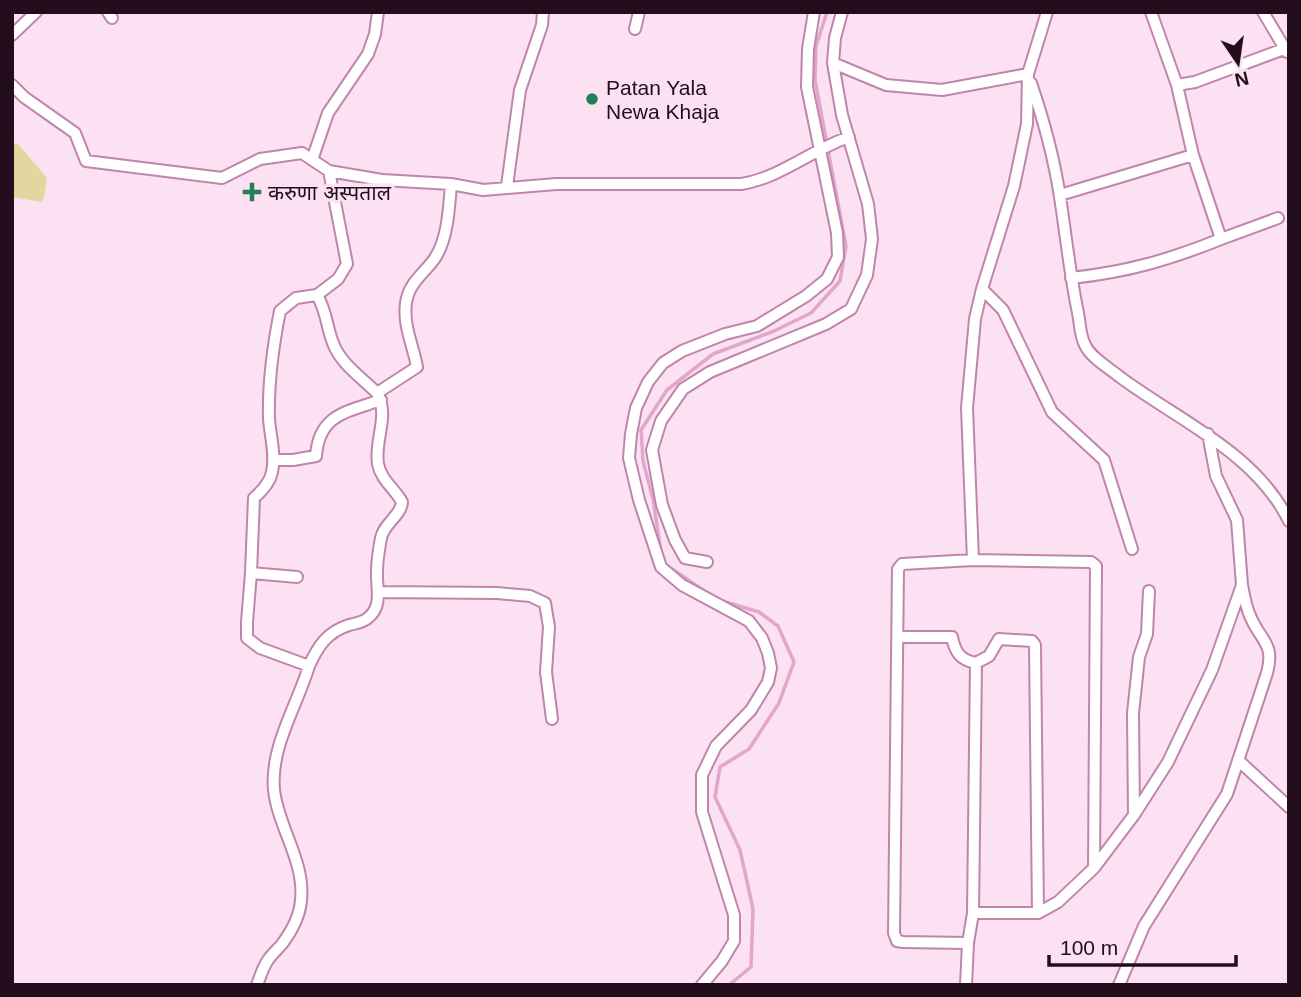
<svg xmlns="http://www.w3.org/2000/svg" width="1301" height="997" font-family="Helvetica,'Noto Sans Devanagari',sans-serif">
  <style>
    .green { fill: #e1d79f }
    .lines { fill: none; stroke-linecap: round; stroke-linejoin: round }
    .stream { stroke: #e0a6cc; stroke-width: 3.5 }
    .street-casing { stroke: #c085ad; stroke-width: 14 }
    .street { stroke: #fff; stroke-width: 10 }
    .poi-dot { fill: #227f56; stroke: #fbe1f1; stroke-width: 2.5 }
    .labels { text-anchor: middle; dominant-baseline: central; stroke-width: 7; stroke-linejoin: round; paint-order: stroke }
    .poi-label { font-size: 21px; fill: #240e1e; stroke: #fbe1f1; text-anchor: start }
  </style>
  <rect width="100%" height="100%" fill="#fbe1f1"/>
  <path class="green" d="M12 142 19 145 47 178 44 197 42 202 12 197Z"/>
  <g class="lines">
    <path class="stream" d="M661 552 653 499 643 461 641 430 667 390 713 354 774 331 811 313 840 281 846 246 815 80 816 46 827 12
      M672 569 706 592
      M722 601 759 612 778 626 794 662 779 703 749 749 720 767 715 797 740 850 753 909 751 967 729 985"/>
    <g class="street-casing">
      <path id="street" d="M108 12 112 18
        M1263 12 1287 52
        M635 29 639 12
        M12 35 36 12
        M833 63 886 85 942 90 1028 74
        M1031 83C1044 121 1054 158 1060 197 1066 236 1070 275 1078 313 1080 323 1080 336 1085 345 1091 358 1109 368 1120 377 1179 421 1255 452 1289 521
        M12 85 24 97 75 133 86 161 222 178 260 159 302 153 329 171 382 180 451 184 483 190 556 184H741C780 178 811 150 849 137
        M1177 85 1195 82 1284 49
        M312 160 328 113 368 54 375 34 378 12
        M507 186 520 90 542 25 543 12
        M1060 195 1193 155
        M1221 239 1278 218
        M1071 278C1127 272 1169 260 1221 239L1193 155 1177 85 1151 12
        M982 289 1003 310 1052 412 1104 460 1132 549
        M317 295C327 312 326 325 333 343 340 363 362 378 377 393
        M273 460H293L316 456C319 414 347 412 381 400
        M973 560 967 408 975 319 982 289 1014 186 1027 124 1028 74 1047 12
        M707 562 685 558 675 540 662 505 652 450 661 421 683 389 710 372 826 324 851 309 867 275 872 239 868 204 842 115 833 63 835 38 842 12
        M251 573 247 622V638L260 648 309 666C297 706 270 747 274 790 278 827 305 861 301 900 300 915 291 932 282 944 278 949 272 954 268 960 263 967 260 977 257 985
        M297 577 251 573 254 498C262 491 270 483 272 472 276 454 270 436 269 418 268 382 273 346 280 311L296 298 317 295 338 279 347 264 329 171
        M378 592 497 593 530 596 545 603 549 627 546 672 552 719
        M898 637H952C955 652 960 660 976 663L989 656 999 639 1032 641 1035 645 1038 913
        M309 666C318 646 327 632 349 625 356 623 363 623 369 617 383 605 376 587 377 571 377 560 379 549 381 538 384 523 401 516 402 502 395 489 381 480 378 464 374 440 390 416 377 393L417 367C413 345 403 326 406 303 409 282 424 274 435 258 448 238 449 208 451 184
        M1238 760 1289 807
        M1134 815 1168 762 1212 670 1242 585 1237 520 1216 476 1208 434
        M1094 868 1134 815 1133 713 1139 657 1147 634 1149 591
        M968 943 903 942 897 941 894 933 898 569 902 564 973 560 1091 562 1096 566 1094 868 1058 902 1038 913H973L976 663
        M702 985 722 961 734 941V915L702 812V775L716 746 751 710 768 682 771 668 768 653 762 638 749 621 682 585 661 567 639 500 629 458 631 434 636 408 648 382 663 363 682 351 725 334 757 326 806 296 827 279 838 257 837 233 807 87 808 49 814 12
        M966 985 968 943 973 913
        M1119 985 1144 926 1227 794 1267 673C1275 644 1261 641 1251 618 1246 608 1244 596 1242 585"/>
    </g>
    <use href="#street" class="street"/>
  </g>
  <g class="poi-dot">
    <circle cx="592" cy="99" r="7"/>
    <path d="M248.5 181.5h7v7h7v7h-7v7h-7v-7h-7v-7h7z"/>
  </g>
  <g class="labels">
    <g class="poi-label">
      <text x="606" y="87">Patan Yala<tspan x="606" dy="24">Newa Khaja</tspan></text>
      <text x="268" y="192">करुणा अस्पताल</text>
    </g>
  </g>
  <rect width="1301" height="997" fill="none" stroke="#240e1e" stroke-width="28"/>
  <g transform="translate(1238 63) rotate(167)" stroke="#fbe1f1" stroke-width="5" paint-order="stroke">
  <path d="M0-5L12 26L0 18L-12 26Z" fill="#240e1e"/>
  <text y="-10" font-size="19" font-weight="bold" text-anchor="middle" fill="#240e1e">N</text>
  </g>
  <path d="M1049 955v10h187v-10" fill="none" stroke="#240e1e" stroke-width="3.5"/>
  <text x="1060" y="955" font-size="21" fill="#240e1e" stroke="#fbe1f1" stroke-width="5" paint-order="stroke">100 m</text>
</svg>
